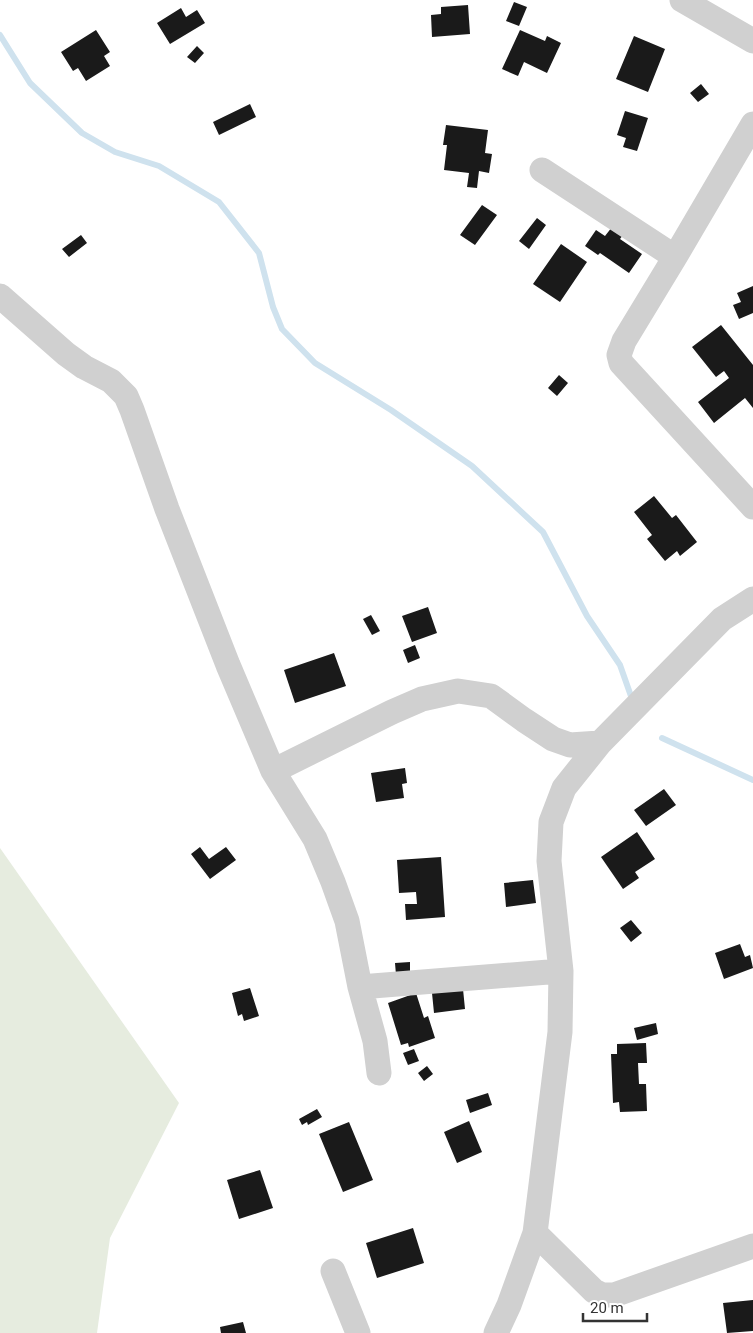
<svg xmlns="http://www.w3.org/2000/svg" width="753" height="1333" font-family="Roboto,sans-serif">
  <style>
    .green { fill: #e6ecdf }
    .lines { fill: none; stroke-linecap: round; stroke-linejoin: round }
    .stream { stroke: #cfe2ee; stroke-width: 6 }
    .building { fill: #1a1a1a }
    .street { stroke: #d0d0d0; stroke-width: 25 }
  </style>
  <rect width="100%" height="100%" fill="#fff"/>
  <path class="green" d="M0 848 179 1103 110 1238 97 1333H0Z"/>
  <g class="lines">
    <path class="stream" d="M0 35 30 83 82 133 115 152 159 166 219 202 259 253 273 307 282 329 315 363 391 410 472 466 543 532 587 616 620 665 632 699
      M662 738 753 780"/>
  </g>
  <path class="building" d="M514 2 527 7 519 26 506 21Z
    M468 5 470 34 432 37 431 15 441 14V7Z
    M181 8 186 17 197 10 205 23 170 44 157 23Z
    M96 30 110 52 104 56 110 66 86 81 78 68 73 71 61 52Z
    M520 30 545 41 547 36 561 43 547 73 524 62 518 76 502 69Z
    M634 36 665 49 648 92 616 79Z
    M197 46 204 53 195 63 187 57Z
    M701 84 709 94 698 102 690 93Z
    M250 104 256 117 219 135 213 122Z
    M625 111 648 118 637 151 623 147 626 138 617 135Z
    M446 125 488 130 485 153 492 154 489 173 479 171 477 188 467 187 469 173 444 170 447 145H443Z
    M482 205 497 215 475 245 460 235Z
    M537 218 546 225 529 249 519 241Z
    M612 227 623 235 620 239 642 254 629 273 600 253 598 255 585 246 596 230 605 236Z
    M81 235 87 243 69 257 62 249Z
    M561 244 587 262 560 302 533 284Z
    M753 286V313L739 319 733 305 741 302 737 293Z
    M721 325 753 365V408L745 398 714 423 698 402 729 378 724 371 716 377 692 347Z
    M559 375 568 383 557 396 548 388Z
    M654 496 672 518 676 515 697 542 680 556 677 551 665 561 647 539 652 535 634 512Z
    M428 607 437 633 412 642 402 616Z
    M371 615 380 631 372 635 363 619Z
    M415 645 420 658 408 663 403 650Z
    M334 653 346 686 295 703 284 670Z
    M405 768 407 783 402 784 404 798 376 802 371 773Z
    M664 789 676 805 646 826 634 810Z
    M637 832 655 859 635 872 639 878 623 889 601 857Z
    M200 847 209 859 226 847 236 860 210 879 191 854Z
    M441 857 445 917 406 920 405 904H417L416 892 399 893 397 860Z
    M533 880 536 903 506 907 504 883Z
    M631 920 642 933 631 942 620 928Z
    M740 944 745 957 750 955 753 968 724 979 715 953Z
    M410 962V975H396L395 963Z
    M250 988 259 1016 244 1021 242 1014 238 1016 232 993Z
    M463 989 465 1009 434 1013 432 993Z
    M416 993 424 1018 428 1016 435 1038 409 1047 408 1043 401 1045 388 1003Z
    M656 1023 658 1034 637 1040 634 1028Z
    M646 1043 647 1063H638L639 1084H646L647 1111 620 1112 619 1102 613 1103 611 1054H617V1044Z
    M414 1049 419 1061 408 1065 403 1053Z
    M427 1066 433 1074 424 1081 418 1073Z
    M488 1093 492 1105 470 1113 466 1100Z
    M317 1109 322 1117 308 1125 307 1122 302 1125 299 1119Z
    M469 1121 482 1152 457 1163 444 1132Z
    M349 1122 373 1180 343 1192 319 1134Z
    M260 1170 273 1208 239 1219 227 1180Z
    M413 1228 424 1263 377 1278 366 1243Z
    M753 1300V1331L727 1333 723 1303Z
    M243 1322 246 1333H221L220 1327Z"/>
  <g class="lines">
    <path class="street" d="M682 0 753 41
      M753 124 675 257 624 341 619 355 621 363 753 507
      M542 170 675 257
      M0 296 66 354 84 367 111 381 126 396 132 410 167 509 228 665 273 771 315 839 333 882 347 921 360 987 375 1041 379 1073
      M273 771 392 712 422 699 458 691 491 696 524 720 553 739 570 745 600 743
      M360 987 561 971
      M535 1233 594 1291 602 1295H614L753 1246
      M333 1271 358 1333
      M496 1333 509 1305 535 1233 560 1032 561 971 549 861 551 822 564 788 600 743 722 619 753 599"/>
  </g>
  <path d="M583 1313v8h64v-8" fill="none" stroke="#333333" stroke-width="2.5"/>
  <text x="590" y="1313" font-size="15" fill="#333333" stroke="#ffffff" stroke-width="4" paint-order="stroke">20 m</text>
</svg>
